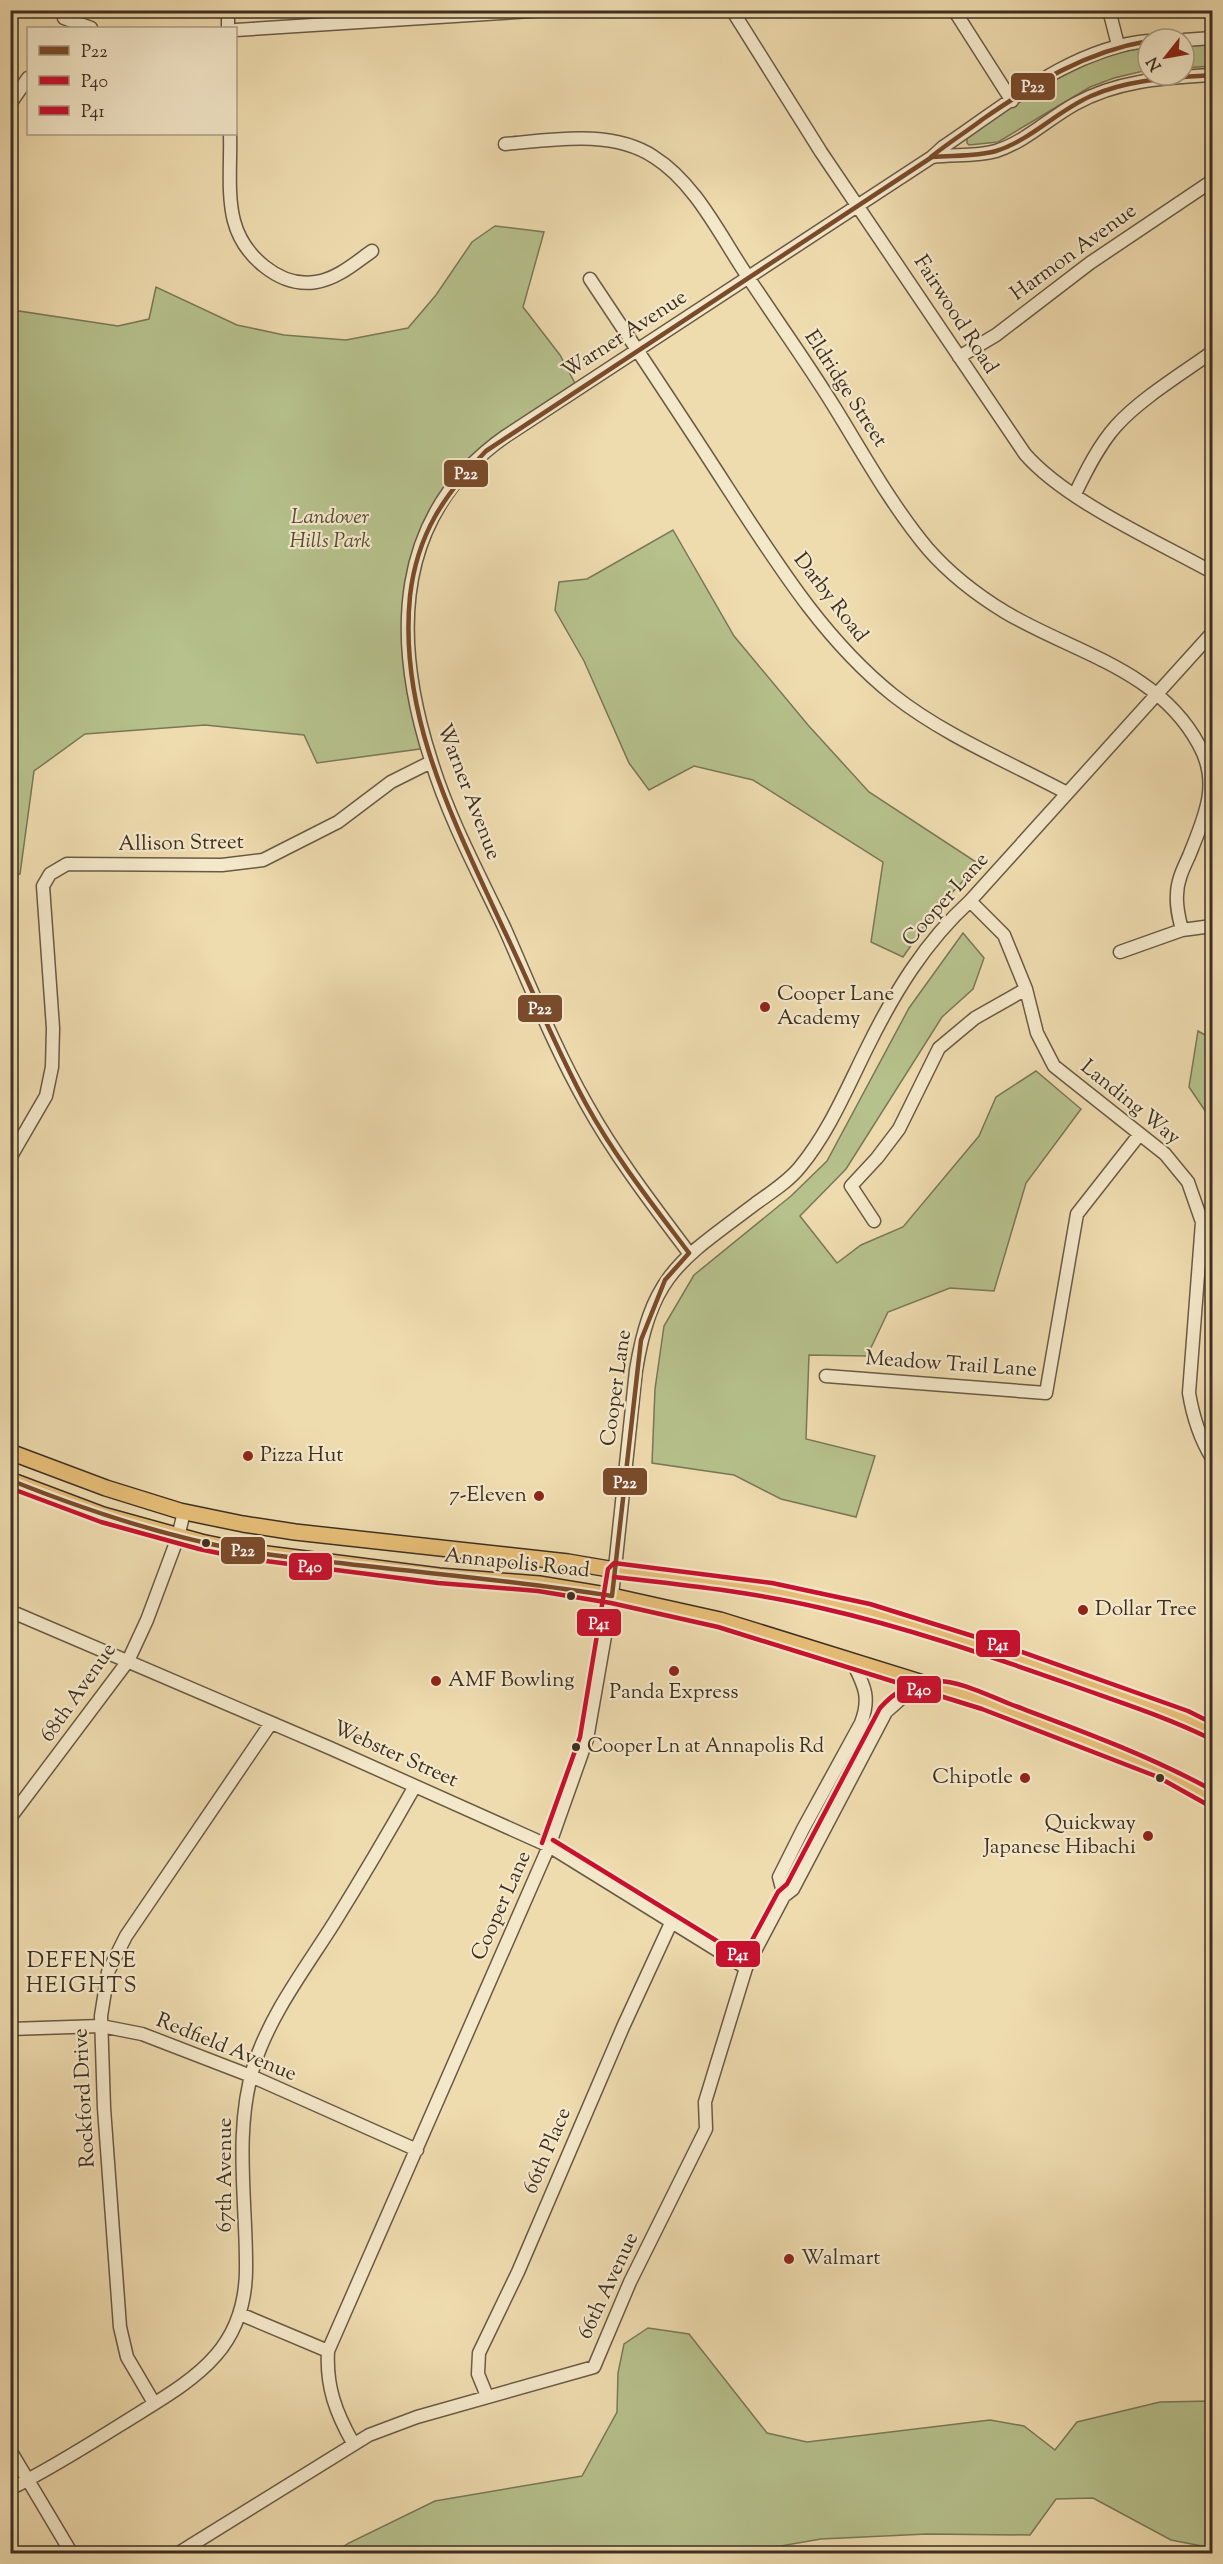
<svg xmlns="http://www.w3.org/2000/svg" width="1223" height="2564" font-family="'Sorts Mill Goudy',serif">
  <style>
    .green { fill: #b6c18c; stroke: #7a7857; stroke-width: 1.5 }
    .lines { fill: none; stroke-linecap: round; stroke-linejoin: round }
    .minor-casing { stroke: #6a5a45; stroke-width: 15 }
    .major-casing { stroke: #3e2f22; stroke-width: 18 }
    .minor { stroke: #f4e8ca; stroke-width: 12 }
    .major { stroke: #e7be77; stroke-width: 15 }
    .bus-1-casing { stroke: #f4e8ca; stroke-width: 9 }
    .bus-2-casing { stroke: #f4e8ca; stroke-width: 9 }
    .bus-3-casing { stroke: #f4e8ca; stroke-width: 9 }
    .bus-1 { stroke: #7a4b2a; stroke-width: 4.5 }
    .bus-2 { stroke: #c8102e; stroke-width: 4.5 }
    .bus-3 { stroke: #c8102e; stroke-width: 4.5 }
    .poi-dot { fill: #8f2418; stroke: #f4e8ca; stroke-width: 2 }
    .bus-dot { fill: #3e2f22; stroke: #f4e8ca; stroke-width: 2 }
    .labels { text-anchor: middle; dominant-baseline: central; stroke-width: 4.5; stroke-linejoin: round; paint-order: stroke }
    .bus-label { font-size: 20px; fill: #3e2f22; stroke: #f4e8ca; text-anchor: start }
    .street-label { font-size: 21px; fill: #3e2f22; stroke: #f4e8ca }
    .park-label { font-size: 21px; font-style: italic; fill: #564c37; stroke: #f4e8ca }
    .poi-label { font-size: 21px; fill: #3e2f22; stroke: #f4e8ca; text-anchor: start }
    .neighbourhood-label { font-size: 22px; letter-spacing: 1.5px; fill: #3e2f22; stroke: #f4e8ca }
    .line-badge { stroke: #f4e8ca; stroke-width: 2 }
    .badge-label { font-size: 16px; text-anchor: middle; font-weight: bold; fill: #fff }
  </style>
  <rect width="100%" height="100%" fill="#eedbae"/>
  <filter id="stains"><feTurbulence type="fractalNoise" baseFrequency=".00333" numOctaves="4"/><feColorMatrix values="0 0 0 0 .2 0 0 0 0 .09 0 0 0 0 .02 0 0 0 .5 -.17"/></filter>
  <radialGradient id="worn" r=".72"><stop offset=".6" stop-color="#630" stop-opacity="0"/><stop offset="1" stop-color="#630" stop-opacity=".3"/></radialGradient>
  <path class="green" d="M1212 43V66L1184 68V44Z
    M1148 46V70L1114 78 1090 87 998 142 969 145 967 143V136C1028 97 1074 60 1148 46Z
    M495 226 544 232 523 307 560 355 578 389 454 482 413 573 408 646 427 748 317 763 304 735 205 725 85 734 34 771 20 874 11 877 10 398 16 396 12 310 118 326 149 319 156 287 237 325 284 335 346 340 408 328 436 295 472 242Z
    M673 530 734 636 808 725 869 792 979 864 934 912 903 957 871 942 883 862 753 780 694 766 649 790 629 763 584 661 555 610 559 582 587 579Z
    M963 933 984 958 973 989 942 1017 846 1169 800 1216 837 1263 861 1245 903 1227 979 1136 996 1097 1036 1071 1081 1109 1026 1183 994 1291 950 1288 888 1312 867 1356 809 1355 806 1439 875 1456 856 1517 781 1499 734 1475 652 1463 655 1389 664 1326 694 1275 791 1196 827 1161 909 1008Z
    M1198 1031 1212 1039V1121L1189 1087Z
    M648 2328 689 2334 767 2433 807 2442 990 2420 1024 2426 1055 2450 1077 2422 1160 2402 1212 2401V2548L1171 2540 1093 2498 1056 2499 1030 2535 927 2534 821 2539 735 2554 334 2553 349 2543 435 2501 582 2476 617 2412 618 2373 624 2344Z"/>
  <g class="lines">
    <g class="minor-casing">
      <path id="minor" d="M228 10V28
        M732 10 821 152 1025 454C1066 501 1156 541 1212 572
        M954 10 1012 101
        M1109 10 1118 45
        M64 18 91 28
        M236 30 548 10
        M1184 40 1212 38
        M10 104 28 78
        M230 134C231 161 227 194 234 221 243 255 279 288 316 282 337 279 355 263 372 251
        M505 144C552 140 612 129 654 157 694 182 719 233 744 271 774 317 806 361 835 408 864 455 892 506 928 549 950 574 977 595 1005 612 1074 653 1158 669 1199 745 1221 784 1204 818 1189 856 1183 869 1177 881 1177 895 1176 907 1179 918 1182 930
        M932 157C953 154 975 157 996 151 1025 142 1048 119 1075 104 1118 80 1164 78 1212 75
        M590 279C636 348 682 417 727 487 776 562 823 639 893 695 945 736 1009 762 1067 793
        M959 357 996 335 1090 263 1212 181
        M1075 494C1086 471 1099 445 1116 426 1140 399 1183 373 1212 352
        M970 901 1004 935 1026 989 1037 1033 1054 1066 1165 1154 1188 1182 1202 1222 1189 1393C1193 1417 1199 1437 1212 1458
        M1120 952 1182 930 1212 926
        M10 1158 46 1096 52 1067 53 1028 43 886 50 874 67 864 222 865 263 860 338 822 391 782 431 762
        M874 1221 851 1186 877 1158 899 1129 939 1048 975 1018 1026 989
        M689 1253C653 1205 616 1157 587 1105 555 1049 531 988 505 929 479 874 449 819 431 760 392 639 393 515 506 436L932 157 943 147C1005 106 1070 48 1148 41
        M826 1376 1046 1393 1077 1214 1139 1135
        M10 1611 330 1748 549 1846 746 1968
        M10 1818 128 1661 147 1620 178 1537 184 1512
        M784 1896 779 1877 803 1829 861 1723C871 1697 864 1685 852 1661
        M10 2029 101 2026 142 2034 251 2076 417 2150
        M240 2314 328 2351
        M487 2396 478 2374 479 2353 518 2272 623 2027 671 1923
        M154 2403 127 2357 120 2327 104 2108 101 2016 108 1972 126 1936 271 1723
        M353 2443C336 2413 326 2387 328 2351L549 1846 587 1739 612 1596 636 1370C652 1273 681 1260 755 1204 770 1193 788 1182 800 1167 829 1132 847 1088 867 1048 894 993 925 942 970 901L1212 633
        M10 2450 72 2554
        M10 2489C48 2470 85 2447 120 2425 188 2382 248 2355 246 2264 246 2197 234 2130 254 2065 271 2013 305 1969 334 1923 362 1878 389 1832 415 1786
        M177 2554 369 2435 417 2417 594 2367 630 2282 706 2129 705 2102 746 1968 784 1896 793 1889 886 1712 904 1696 935 1688"/>
    </g>
    <g class="major-casing">
      <path id="major" d="M10 1452 106 1488 180 1511 243 1524 295 1532 568 1562 615 1570 756 1587 822 1600 948 1636 1185 1718 1212 1731
        M10 1480 103 1515 201 1542 244 1551 439 1576 539 1584 612 1596 720 1620 984 1702 1118 1752 1161 1770 1212 1798"/>
    </g>
    <use href="#minor" class="minor"/>
    <use href="#major" class="major"/>
    <g class="bus-1-casing">
      <path id="bus-1" d="M931 157C948 143 966 132 983 119 1035 83 1085 52 1148 41
        M689 1253C653 1205 615 1157 586 1104 555 1047 531 986 503 928 455 823 398 716 410 596 417 534 444 495 486 451L932 157C953 155 975 157 996 151 1031 140 1057 111 1091 96 1129 79 1171 78 1212 75
        M10 1480C85 1510 162 1536 241 1550 268 1555 296 1558 323 1561 419 1573 516 1580 612 1596L641 1340 665 1280 689 1253"/>
    </g>
    <g class="bus-2-casing">
      <path id="bus-2" d="M10 1488 101 1522 199 1549 242 1558 438 1583 538 1591 611 1603 718 1627 982 1709 1158 1777 1208 1805
        M614 1577C683 1585 753 1592 821 1608 905 1627 987 1655 1069 1684 1116 1701 1164 1716 1209 1738"/>
    </g>
    <g class="bus-3-casing">
      <path id="bus-3" d="M553 1840 743 1957 778 1892 787 1884 880 1708C894 1692 914 1680 936 1681 961 1681 987 1695 1010 1704 1079 1730 1148 1755 1212 1790
        M542 1843 580 1737 608 1569 614 1563 772 1583 870 1604 1008 1647 1188 1711 1212 1723"/>
    </g>
    <use href="#bus-1" class="bus-1"/>
    <use href="#bus-2" class="bus-2"/>
    <use href="#bus-3" class="bus-3"/>
  </g>
  <g class="poi-dot">
    <circle cx="765" cy="1007" r="6"/>
    <circle cx="248" cy="1456" r="6"/>
    <circle cx="539" cy="1496" r="6"/>
    <circle cx="1083" cy="1610" r="6"/>
    <circle cx="674" cy="1671" r="6"/>
    <circle cx="436" cy="1681" r="6"/>
    <circle cx="1025" cy="1778" r="6"/>
    <circle cx="1148" cy="1836" r="6"/>
    <circle cx="789" cy="2259" r="6"/>
  </g>
  <g class="bus-dot">
    <circle cx="206" cy="1543" r="5"/>
    <circle cx="571" cy="1596" r="5"/>
    <circle cx="576" cy="1747" r="5"/>
    <circle cx="1160" cy="1778" r="5"/>
  </g>
  <g class="labels">
    <g class="bus-label">
      <text x="587" y="1747">Cooper Ln at Annapolis Rd</text>
    </g>
    <g class="street-label">
      <text transform="translate(1074 253) rotate(-36)">Harmon Avenue</text>
      <text transform="translate(955 315) rotate(57)">Fairwood Road</text>
      <text transform="translate(625 335) rotate(-33)">Warner Avenue</text>
      <text transform="translate(845 389) rotate(57)">Eldridge Street</text>
      <text transform="translate(830 598) rotate(52)">Darby Road</text>
      <text transform="translate(468 792) rotate(69)">Warner Avenue</text>
      <text transform="translate(181 844) rotate(-1)">Allison Street</text>
      <text transform="translate(946 900) rotate(-48)">Cooper Lane</text>
      <text transform="translate(1130 1103) rotate(39)">Landing Way</text>
      <text transform="translate(951 1365) rotate(4)">Meadow Trail Lane</text>
      <text transform="translate(617 1388) rotate(-82)">Cooper Lane</text>
      <text transform="translate(517 1564) rotate(6)">Annapolis Road</text>
      <text transform="translate(79 1693) rotate(-55)">68th Avenue</text>
      <text transform="translate(395 1755) rotate(24)">Webster Street</text>
      <text transform="translate(502 1906) rotate(-66)">Cooper Lane</text>
      <text transform="translate(226 2048) rotate(22)">Redfield Avenue</text>
      <text transform="translate(85 2098) rotate(-93)">Rockford Drive</text>
      <text transform="translate(548 2151) rotate(-67)">66th Place</text>
      <text transform="translate(226 2175) rotate(-90)">67th Avenue</text>
      <text transform="translate(609 2286) rotate(-65)">66th Avenue</text>
    </g>
    <g class="park-label">
      <text x="330" y="518">Landover<tspan x="330" dy="24">Hills Park</tspan></text>
    </g>
    <g class="poi-label">
      <text x="777" y="995">Cooper Lane<tspan x="777" dy="24">Academy</tspan></text>
      <text x="260" y="1456">Pizza Hut</text>
      <text x="527" y="1496" text-anchor="end">7-Eleven</text>
      <text x="1095" y="1610">Dollar Tree</text>
      <text x="448" y="1681">AMF Bowling</text>
      <text x="674" y="1693" text-anchor="middle">Panda Express</text>
      <text x="1013" y="1778" text-anchor="end">Chipotle</text>
      <text x="1136" y="1824" text-anchor="end">Quickway<tspan x="1136" dy="24">Japanese Hibachi</tspan></text>
      <text x="801" y="2259">Walmart</text>
    </g>
    <g class="neighbourhood-label">
      <text x="82" y="1962">DEFENSE<tspan x="82" dy="25">HEIGHTS</tspan></text>
    </g>
  </g>
  <g class="line-badge">
    <rect x="1010" y="72" width="46" height="29" rx="6" fill="#7a4b2a"/>
    <rect x="443" y="459" width="46" height="29" rx="6" fill="#7a4b2a"/>
    <rect x="517" y="994" width="46" height="29" rx="6" fill="#7a4b2a"/>
    <rect x="602" y="1467" width="46" height="29" rx="6" fill="#7a4b2a"/>
    <rect x="220" y="1536" width="46" height="29" rx="6" fill="#7a4b2a"/>
    <rect x="288" y="1552" width="45" height="29" rx="6" fill="#c8102e"/>
    <rect x="576" y="1608" width="46" height="29" rx="6" fill="#c8102e"/>
    <rect x="975" y="1629" width="46" height="29" rx="6" fill="#c8102e"/>
    <rect x="896" y="1675" width="46" height="29" rx="6" fill="#c8102e"/>
    <rect x="715" y="1940" width="46" height="28" rx="6" fill="#c8102e"/>
  </g>
  <g class="badge-label">
    <text x="1033" y="92">P22</text>
    <text x="466" y="479">P22</text>
    <text x="540" y="1014">P22</text>
    <text x="625" y="1488">P22</text>
    <text x="243" y="1556">P22</text>
    <text x="310" y="1572">P40</text>
    <text x="599" y="1629">P41</text>
    <text x="998" y="1650">P41</text>
    <text x="919" y="1695">P40</text>
    <text x="738" y="1960">P41</text>
  </g>
  <rect width="1223" height="2564" fill="none" stroke="#eedbae" stroke-width="36"/>
  <rect x="12" y="12" width="1199" height="2540" fill="none" stroke="#3e2f22" stroke-width="3"/>
  <rect x="18" y="18" width="1187" height="2528" fill="none" stroke="#3e2f22" stroke-width="1.5"/>
  <rect x="27" y="27" width="210" height="108" fill="#f4e8ca" stroke="#ab9e87" stroke-width="1.5"/>
  <rect x="39" y="46" width="30" height="9" fill="#7a4b2a" stroke="#ab9e87" stroke-width="1.5"/>
  <text x="81" y="57" font-size="18" fill="#3e2f22">P22</text>
  <rect x="39" y="76" width="30" height="9" fill="#c8102e" stroke="#ab9e87" stroke-width="1.5"/>
  <text x="81" y="87" font-size="18" fill="#3e2f22">P40</text>
  <rect x="39" y="106" width="30" height="9" fill="#c8102e" stroke="#ab9e87" stroke-width="1.5"/>
  <text x="81" y="117" font-size="18" fill="#3e2f22">P41</text>
  <g transform="translate(1166 57) rotate(239)"><circle r="28" fill="#f4e8ca" stroke="#ab9e87" stroke-width="1.5"/>
  <path d="M0-4.5L10 22L0 15L-10 22Z" fill="#8f2418"/>
  <text y="-9" font-size="16" font-weight="bold" text-anchor="middle" fill="#3e2f22">N</text>
  </g>
  <rect width="100%" height="100%" filter="url(#stains)"/>
  <rect width="100%" height="100%" fill="url(#worn)"/>
</svg>
